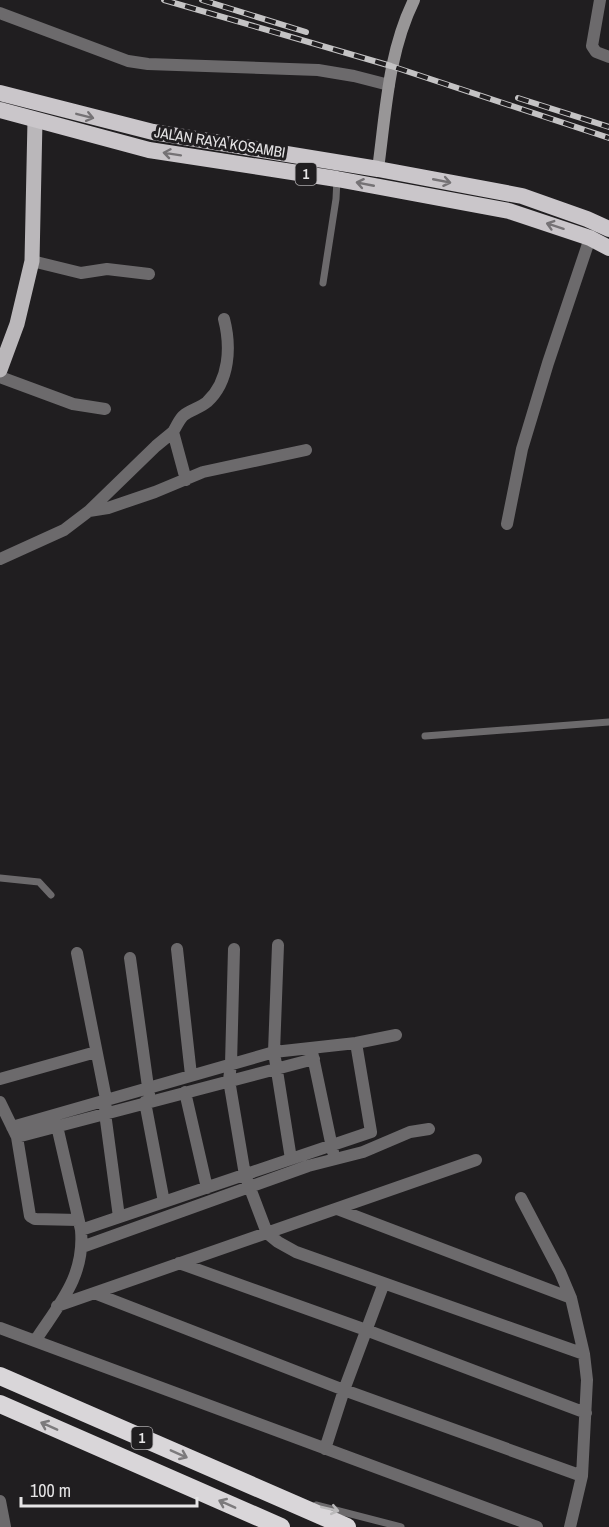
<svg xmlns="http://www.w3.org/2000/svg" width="609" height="1527" font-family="'Archivo Narrow',sans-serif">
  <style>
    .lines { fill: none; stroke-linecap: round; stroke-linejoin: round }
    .service { stroke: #6c6a6c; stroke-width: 7 }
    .minor { stroke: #6c6a6c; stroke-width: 12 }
    .secondary { stroke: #989697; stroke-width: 12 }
    .primary { stroke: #bab7ba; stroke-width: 15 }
    .trunk { stroke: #cac6ca; stroke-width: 16 }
    .motorway { stroke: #d9d6d9; stroke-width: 18 }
    .rail-casing { stroke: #c4c3c4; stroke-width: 6 }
    .rail { stroke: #201e20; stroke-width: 4; stroke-dasharray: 11; stroke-linecap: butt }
    .oneway { stroke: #757275 }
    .oneway2 { stroke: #7c7a7c }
    .oneway3 { stroke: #bbbabb }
    .labels { text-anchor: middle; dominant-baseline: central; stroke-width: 6; stroke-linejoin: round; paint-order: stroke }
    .shield { fill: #201e20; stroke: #aba9ab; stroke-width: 1.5 }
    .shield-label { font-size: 14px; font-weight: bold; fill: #e6e5e6 }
    .street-label { font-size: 15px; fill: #e6e5e6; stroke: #201e20 }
  </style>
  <rect width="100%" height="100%" fill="#201e20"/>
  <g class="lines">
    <path class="service" d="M323 283 336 199 337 179
      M425 736 609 722
      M0 878 39 882 51 895
      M316 1505 401 1527"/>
    <path class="minor" d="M600 0 592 46 596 52 609 57
      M0 13 128 61 148 64 318 70 354 76 389 85
      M32 261 81 273 107 269 149 274
      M0 377 73 404 105 409
      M186 480 173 432C176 427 179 420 183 416 190 410 200 408 207 402 230 381 231 346 224 319
      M89 511 156 446 173 432
      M507 524 522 449 548 363 590 238
      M0 559 64 530 89 511 108 508 155 492 203 472 306 450
      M278 945 274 1052 291 1159
      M177 949 191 1075
      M234 949 231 1064 229 1080 245 1175 267 1233 278 1242 296 1252 584 1354
      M77 953 106 1099 105 1113 119 1217
      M130 958 149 1094
      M312 1052 333 1152
      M0 1079 96 1052
      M185 1092 207 1188
      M0 1102 17 1137 30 1216 35 1219 78 1220
      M145 1102 164 1202
      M12 1127 274 1052 356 1043 396 1035
      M17 1137 314 1059
      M521 1198 560 1272 571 1298 584 1354 587 1380 582 1476 570 1527
      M337 1209 571 1298
      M81 1230 371 1132 356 1043
      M82 1247 308 1166 363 1152 410 1132 429 1129
      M179 1263 366 1330 586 1413
      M94 1293 344 1390 582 1476
      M57 1306 476 1160
      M0 1328 537 1527
      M35 1341C59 1304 85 1277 81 1230L57 1126
      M325 1449 344 1390 384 1283
      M0 1501 5 1527"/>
    <path class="secondary" d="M378 169C386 111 388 53 414 0"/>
    <path class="primary" d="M0 370 17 324 32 261 35 120"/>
    <path class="trunk" d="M0 93 153 132 378 169 522 196 587 219 609 229
      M0 110 149 150 337 179 509 211 590 238 609 248"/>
    <path class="motorway" d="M0 1376 347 1527
      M0 1404 281 1527"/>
    <g class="rail-casing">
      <path id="rail" d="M164 0 391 66 609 138
        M202 0 306 32
        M518 98 609 127"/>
    </g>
    <use href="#rail" class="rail"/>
  </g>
  <defs><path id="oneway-shaft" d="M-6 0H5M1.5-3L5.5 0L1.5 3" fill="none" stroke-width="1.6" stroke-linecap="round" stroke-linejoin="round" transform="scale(1.5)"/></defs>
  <g class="oneway">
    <use href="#oneway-shaft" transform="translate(85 116) rotate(14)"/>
    <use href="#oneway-shaft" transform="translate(172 154) rotate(-171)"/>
    <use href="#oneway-shaft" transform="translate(442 181) rotate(11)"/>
    <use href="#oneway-shaft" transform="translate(365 184) rotate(-169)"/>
    <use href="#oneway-shaft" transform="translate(555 226) rotate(-162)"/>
  </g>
  <g class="oneway2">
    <use href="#oneway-shaft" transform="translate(49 1426) rotate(-156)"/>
    <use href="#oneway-shaft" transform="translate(179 1454) rotate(24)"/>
    <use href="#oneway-shaft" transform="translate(227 1504) rotate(-156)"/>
  </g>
  <use class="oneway3" href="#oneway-shaft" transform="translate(330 1509) rotate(13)"/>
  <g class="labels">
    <g class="shield">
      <rect x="295.5" y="163" width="21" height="22" rx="4.5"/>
      <rect x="131.5" y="1427" width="21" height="22" rx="4.5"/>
    </g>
    <g class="shield-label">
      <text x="306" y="174">1</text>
      <text x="142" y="1438">1</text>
    </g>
    <g class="street-label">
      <text transform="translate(220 142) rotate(9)">JALAN RAYA KOSAMBI</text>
    </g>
  </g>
  <path d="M21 1497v9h176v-9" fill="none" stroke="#e6e5e6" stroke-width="3"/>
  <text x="30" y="1497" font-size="18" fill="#e6e5e6" stroke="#201e20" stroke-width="4.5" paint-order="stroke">100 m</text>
</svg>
